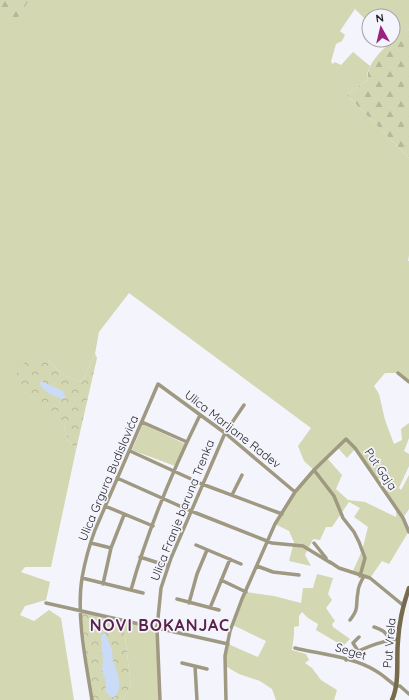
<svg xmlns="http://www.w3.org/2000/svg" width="409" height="700" font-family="Quicksand,sans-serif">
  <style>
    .grass { fill: #d3d7b2; fill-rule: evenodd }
    .forest { fill: url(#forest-firs) }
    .park { fill: url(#park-crowns) }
    .water { fill: #cadbf7 }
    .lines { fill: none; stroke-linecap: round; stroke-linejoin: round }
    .minor { stroke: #9f9982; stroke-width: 3.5 }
    .secondary { stroke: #766c4c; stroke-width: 4.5 }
    .labels { text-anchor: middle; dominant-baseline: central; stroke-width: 3.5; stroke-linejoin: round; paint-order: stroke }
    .street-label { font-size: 12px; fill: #252529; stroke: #f4f4fd }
    .district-label { font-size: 16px; font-weight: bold; letter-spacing: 1px; fill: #5b224b; stroke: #f4f4fd }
  </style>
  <defs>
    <pattern id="forest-firs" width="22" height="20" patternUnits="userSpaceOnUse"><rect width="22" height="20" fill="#d3d7b2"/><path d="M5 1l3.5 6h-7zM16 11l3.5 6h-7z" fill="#b5b899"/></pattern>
    <pattern id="park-crowns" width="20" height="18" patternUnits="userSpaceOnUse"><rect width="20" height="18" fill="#d3d7b2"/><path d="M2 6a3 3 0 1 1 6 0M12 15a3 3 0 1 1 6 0" fill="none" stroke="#b5b899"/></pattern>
  </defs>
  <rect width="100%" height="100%" fill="#f4f4fd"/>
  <path class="grass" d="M0 0H409V29L388 44 385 40H393V16H369V23L355 9 340 31 345 35 342 41 336 44 331 62 333 64 335 62 341 65 353 52 370 66 367 74 368 80 347 95 409 158V255L408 261H409V382L398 373H385L374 386 379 394 385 420 394 444 402 440 401 429 409 423V438L404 451 409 454V466L399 488 401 490 409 475V509L403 518 409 531 389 564 382 561 370 578 352 573 362 551 368 527 354 517 360 508 349 502 332 527H326L320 540 313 539 305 555 311 566 289 561 294 542 289 531 275 524 295 492 314 470 304 461 298 446 311 428 129 293 99 332 95 354 82 382C65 378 58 371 47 359L49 411 64 425 68 440 76 450 51 567H25L21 572 50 582 46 600 25 606 20 615 34 621 49 610 61 618 74 700H0ZM338 448 347 458 355 449 376 480 386 475 391 479 392 482 385 493C390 500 398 508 396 517L365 502 348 500 336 489 342 475 327 458Z
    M143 424 185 444 175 466 132 450Z
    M317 574 333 578 328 594 332 600 326 608 335 621 332 624 333 627 350 639 343 646 316 630 318 624 308 618 302 612 299 616V626L294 627V634L292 650 306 654 309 660 305 663 312 668 321 680 337 690 334 700H276L272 689 260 681 239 674 227 667 225 656 228 644 258 657 266 641 233 625 246 592 274 596 301 603 303 588H313Z
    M123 620 157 628 160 700H122L131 686Z"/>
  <path class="forest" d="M0 0H29L14 23 10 22 0 8Z
    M409 29V158L347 95 368 80C364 61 395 38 409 29Z"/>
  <path class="park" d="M95 354 97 358 76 450 68 440 64 425 12 380 25 362 47 359C58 371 65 378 82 382Z
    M81 611 123 620 131 686 122 700H92Z"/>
  <path class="water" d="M41 381 63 391 66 397 63 399C55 397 41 391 39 382Z
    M105 633C107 639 111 645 112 651 113 654 112 658 113 661 117 671 124 689 114 697H111L105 691 106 683 102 669 103 663 101 637 102 634Z"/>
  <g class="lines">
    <path class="minor" d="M398 373 409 382
      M142 422 187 442
      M130 451 202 484 282 514
      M314 470 334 496 343 518 354 532 359 542 365 558 360 576
      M117 478 191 511 272 543 303 546 331 563
      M232 495 242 475
      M105 506 153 526
      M91 543 111 548
      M314 543 326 558
      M196 545 241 564
      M140 557 168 566
      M330 562 339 568 370 578 404 606
      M257 566 273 572 299 575
      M82 578 143 593
      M221 580 246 592
      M103 584 111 548 124 515
      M131 590C147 532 173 470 200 415
      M177 599 219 610
      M46 603 228 644
      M189 603 197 574 207 550
      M210 608 230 559
      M350 620C360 607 355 606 358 592 358 586 361 582 364 576
      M374 627C383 630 386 632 390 640
      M295 648C319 654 355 657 376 671 383 675 389 681 396 686H400L409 694
      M358 651 353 643 359 637
      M346 660C357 649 382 641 398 639
      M182 663 207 669
      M195 666 197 700
      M92 700C86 663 76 615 82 578 85 561 89 546 95 530L158 384 225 433 295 492
      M160 700 157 628 161 588 171 558 225 433 244 405
      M226 700 225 656 230 631 242 599 275 524 295 492 314 470 346 439 355 448 403 518 409 532"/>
    <path class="secondary" d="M392 700C400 682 396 660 398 641 399 623 403 605 409 588"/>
  </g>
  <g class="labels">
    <g class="street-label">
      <text transform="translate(233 429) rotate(38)">Ulica Marijane Radev</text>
      <text transform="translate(381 469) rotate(56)">Put Gaja</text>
      <text transform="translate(108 478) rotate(-67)">Ulica Grgura Budislavića</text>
      <text transform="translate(182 510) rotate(-68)">Ulica Franje baruna Trenka</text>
      <text transform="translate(389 643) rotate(-85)">Put Vrela</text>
      <text transform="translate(351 651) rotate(17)">Seget</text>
    </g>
    <g class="district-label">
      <text x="160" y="625">NOVI BOKANJAC</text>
    </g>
  </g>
  <g transform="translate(381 28) rotate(352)"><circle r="19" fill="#f4f4fd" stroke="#a1a1a8"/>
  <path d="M0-3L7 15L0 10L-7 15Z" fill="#9a227c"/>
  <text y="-6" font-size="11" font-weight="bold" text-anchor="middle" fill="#252529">N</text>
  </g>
</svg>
